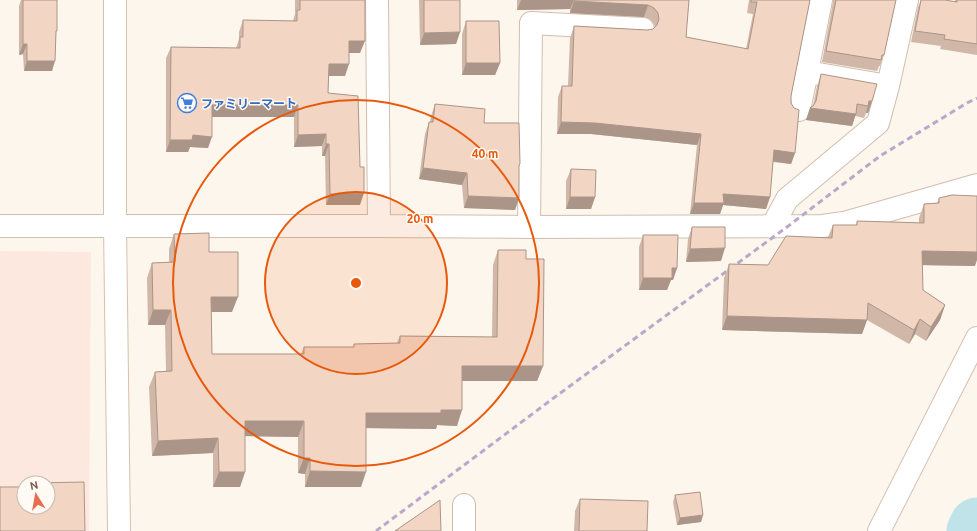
<svg xmlns="http://www.w3.org/2000/svg" width="977" height="531" font-family="Ubuntu,'Noto Sans JP',sans-serif">
  <style>
    .commercial { fill: #fde8e0; fill-rule: evenodd }
    .lines { fill: none; stroke-linecap: round; stroke-linejoin: round }
    .river { stroke: #bfe3e8; stroke-width: 55 }
    .street-casing { stroke: #d1beb0; stroke-width: 24 }
    .secondary-casing { stroke: #d6c0b0; stroke-width: 24 }
    .street { stroke: #fff; stroke-width: 22 }
    .secondary { stroke: #fff; stroke-width: 22 }
    .rail { stroke: #b9a8c9; stroke-width: 3; stroke-dasharray: 6 4; stroke-linecap: butt }
    .wall { fill: #d1b7a8 }
    .shaded-wall { fill: #aa9588 }
    .building { fill: #f3d5c3; stroke: #aa9588 }
    .ring { fill: none; stroke: #e8590c; stroke-width: 2 }
    .labels { text-anchor: middle; dominant-baseline: central; stroke-width: 3; stroke-linejoin: round; paint-order: stroke }
    .shop-label { font-size: 12px; font-weight: bold; fill: #366cbe; stroke: #fffaf3; text-anchor: start }
    .centre { fill: #e8590c; stroke: #fffaf3; stroke-width: 2 }
    .ring-label { font-size: 12px; text-anchor: middle; font-weight: bold; fill: #e8590c; stroke: #fffaf3; stroke-width: 3; stroke-linejoin: round; paint-order: stroke }
  </style>
  <rect width="100%" height="100%" fill="#fdf6ec"/>
  <path class="commercial" d="M0 251 91 252 89 531H0ZM24 483H48V507H24Z"/>
  <g class="lines">
    <path class="river" d="M974 531 977 525"/>
    <g class="street-casing">
      <path id="street" d="M377 0 379 226
        M821 0 807 72 888 86 907 0
        M799 110 807 72
        M0 226H379L529 227 822 226 844 223 977 185
        M529 227 531 23 643 29
        M772 227 787 199 878 123 888 86
        M464 505V531"/>
    </g>
    <g class="secondary-casing">
      <path id="secondary" d="M115 0V225L119 531
        M879 531 977 338"/>
    </g>
    <use href="#street" class="street"/>
    <use href="#secondary" class="secondary"/>
    <path class="rail" d="M376 531 559 394 787 227 880 156 967 103 977 98"/>
  </g>
  <path class="wall" d="M21 0H57L56 35 52 71H24L23 54 19 55V6Z
    M295 0H365L360 53H349L345 76H329L328 93 360 205H326L325 156H322V146L294 147V117H212L208 148 190 147 188 152H166V58L171 47 236 48 239 39V32L243 20 293 21 295 14Z
    M419 0H460V32L456 44 420 45Z
    M517 0H689L686 37 746 49 753 14 747 13 749 0H810L791 96 795 153 791 164 773 162 770 197 766 209 723 205 720 214H690L697 145 591 134H557L558 97 562 86H568L570 38 574 26 647 30 653 29 655 27 654 24 650 19 644 17 570 13V9L517 10Z
    M833 0H896L884 55 880 66H879L877 71 822 62 833 2Z
    M921 0H945L955 2V0H977V55L940 49 941 46 911 42 918 7Z
    M466 21 500 63 495 75H462V34Z
    M821 74 872 101 868 113H866L864 118 855 116 852 126 806 120 810 108 813 106 817 86Z
    M435 104 484 123 520 164 519 167V198L515 210 464 208 462 185 419 179 425 134 429 122H430L431 116Z
    M571 169 595 197 591 209H566V181Z
    M939 198 975 266 922 265 923 290 945 305 940 320 926 341 915 334 909 344 867 320 862 334 722 330 724 278 729 264 768 265 828 237 833 225H856L857 221 919 223V218L924 204 937 203Z
    M692 227 721 261 686 262 688 239Z
    M174 234 209 252 232 312H211L212 354H301L304 347H353L354 344 397 343 400 336 492 337 493 265 498 250 526 259 543 366 537 381H462L457 426 437 425 436 429 366 428 361 487H305V474L298 473V437L245 436V472L240 487H213V453L152 456 149 387 155 372 166 371 165 325H148L147 278 152 263 169 262V249Z
    M643 235 677 268 673 280H671L667 290H639V247Z
    M675 495 703 515 701 522 677 525 673 502Z
    M580 499 647 531H574L575 511Z"/>
  <path class="shaded-wall" d="M521 0H574L570 9 517 10Z
    M574 1 648 5 644 17 570 13Z
    M460 32 456 44 420 45 424 33Z
    M349 41H365L360 53H345Z
    M23 44H27L23 54 19 55Z
    M27 61H55L52 71H24Z
    M466 63H500L495 75H462Z
    M329 64H349L345 76H325Z
    M869 101H872L868 113H866L868 106Z
    M212 105H298L294 117H208Z
    M810 108 856 114 852 126 806 120Z
    M561 122 595 123 701 134 697 145 591 134H557Z
    M326 134 322 146 294 147 298 135Z
    M193 135 212 137 208 148 190 147 188 152H166L170 140Z
    M326 144H329L325 156H322Z
    M774 150 795 153 791 164 770 161Z
    M423 168 467 173 462 185 419 179Z
    M364 193 360 205H326L330 194Z
    M723 194 770 197 766 209 723 205 720 214H690L694 203Z
    M468 196 519 198 515 210 464 208Z
    M570 197H595L591 209H566Z
    M977 245V260L975 266 917 265 922 251Z
    M725 248 721 261 686 262 690 249Z
    M672 268H677L673 280H671L667 290H639L643 278Z
    M211 297H238L232 312H206Z
    M945 305 940 320 926 341 931 327Z
    M153 310H171L165 325H148Z
    M727 316 867 320 862 334 722 330Z
    M920 319 915 334 909 344 914 330Z
    M462 366H543L537 381H457Z
    M441 410H462L457 426 437 425 436 429 361 428 366 413Z
    M245 421H304L298 437 239 436Z
    M218 438 213 453 152 456 158 441Z
    M304 458H310L305 474 298 473Z
    M310 471 366 472 361 487H305Z
    M219 472H245L240 487H213Z
    M703 515 701 522 677 525 680 518Z"/>
  <path class="building" d="M23 0H57V31H56L55 61H27V44H23Z
    M300 0H365V41H349V64H329L328 93 358 96 360 167H364V193L330 194 329 144H326V134L298 135V105H212V137L193 135 192 140H170L171 47 240 48V37H243V20L297 21V10H300Z
    M424 0H460V32L424 33Z
    M574 0H689L686 37 748 49 757 2H751V0H810L791 96V103L794 108 799 110 795 153 774 150 770 197 723 194 724 203H694L701 134 595 123 561 122 562 86H572L574 26 647 30 653 29 657 25 659 19 658 13 654 8 648 5 574 1Z
    M836 0H896L884 55H882L881 60 826 51Z
    M921 0H945L957 2V0H977V44L944 39 945 35 915 31Z
    M466 21H499L500 63H466Z
    M821 74 877 84 872 101H869L868 106 857 104 856 114 810 108 813 106 816 101Z
    M435 104 485 109 484 123H519L520 164 519 165V198L468 196 467 173 423 168 429 122H433Z
    M571 169 596 170 595 197H570Z
    M952 195 977 196V252L922 251 923 290 945 305 931 327 920 319 914 330 868 303 867 320 727 316 729 264 768 265 786 236 832 238 833 225H857V221L924 223V204L939 203V198Z
    M692 227H725V248L690 249Z
    M209 233V252H238V297H211L212 354H304V347H354V344L400 343V336L497 337 498 250H526V259H544L543 366H462V410H441V413H366V472L310 471V458H304V421H245V472H219L218 438 158 441 155 372 172 371 171 310H153L152 263 175 262 174 234Z
    M643 235H678L677 268H672V278H643Z
    M84 482 85 531H0V487H24V507H48V483H33Z
    M700 492 703 515 680 518 675 495Z
    M580 499 648 501 647 531H579Z
    M440 500 441 531H395Z"/>
  <circle cx="356" cy="283" r="91" fill="#e8590c" fill-opacity=".12"/>
  <g class="ring">
    <circle cx="356" cy="283" r="91"/>
    <circle cx="356" cy="283" r="183"/>
  </g>
  <defs>
    <g id="supermarket-ring" transform="scale(1)"><circle r="9.5" fill="#fffaf3" stroke="#3f7fe0" stroke-width="1.5"/><path d="M-6-5.5h2.5l.6 2H6L4.5 2H-2.5L-4.4-4H-6ZM-1.5 3.2a1.3 1.3 0 1 0 .1 0ZM3 3.2a1.3 1.3 0 1 0 .1 0Z" fill="#3f7fe0"/></g>
  </defs>
  <g fill-rule="evenodd">
    <use href="#supermarket-ring" x="187" y="103"/>
  </g>
  <g class="labels">
    <g class="shop-label">
      <text x="201" y="103">ファミリーマート</text>
    </g>
  </g>
  <circle cx="356" cy="283" r="6" class="centre"/>
  <g class="ring-label">
    <text x="485" y="158">40 m</text>
    <text x="420" y="223">20 m</text>
  </g>
  <g transform="translate(36 495) rotate(349)"><circle r="19" fill="#fffaf3" stroke="#cabbb1"/>
  <path d="M0-3L7 15L0 10L-7 15Z" fill="#e76f51"/>
  <text y="-6" font-size="11" font-weight="bold" text-anchor="middle" fill="#7a5c4d">N</text>
  </g>
</svg>
